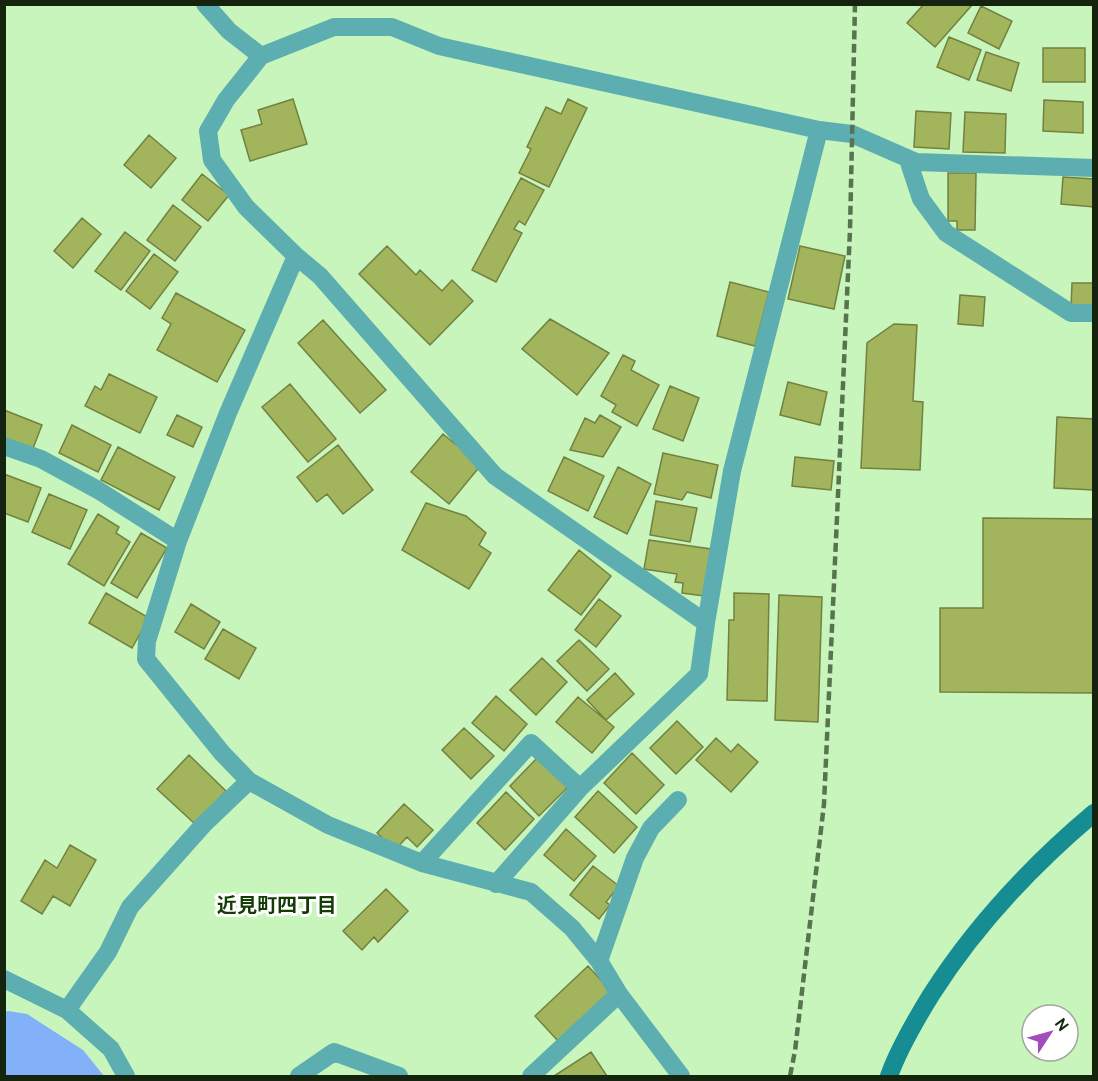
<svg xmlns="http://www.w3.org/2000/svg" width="1098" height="1081" font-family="Cabin,'Noto Sans JP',sans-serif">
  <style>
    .water { fill: #82b1f9 }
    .building { fill: #a2b45c; stroke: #738140; stroke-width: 1.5 }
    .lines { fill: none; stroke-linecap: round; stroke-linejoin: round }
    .street { stroke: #5daeb1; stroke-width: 18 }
    .secondary { stroke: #168d92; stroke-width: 18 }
    .rail { stroke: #587350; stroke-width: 4.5; stroke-dasharray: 9 4.5; stroke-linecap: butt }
    .labels { text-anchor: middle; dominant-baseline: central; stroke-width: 6; stroke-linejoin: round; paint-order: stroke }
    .neighbourhood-label { font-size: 20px; font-weight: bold; fill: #143b06; stroke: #fff }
  </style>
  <rect width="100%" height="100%" fill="#c8f5bb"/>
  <path class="water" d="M8 1011 27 1014 83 1050 104 1076H5V1012Z"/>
  <path class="building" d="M924 4H973L935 47 907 23Z
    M981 6 1012 21 999 49 968 33Z
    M949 37 981 50 969 80 937 67Z
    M1043 48H1085V82H1043Z
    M986 52 1019 63 1011 91 977 80Z
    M293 99 307 144 250 161 241 130 262 124 258 110Z
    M568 99 587 108 549 187 519 173 531 149 527 147 546 107 561 114Z
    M1044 100 1083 102V133L1043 131Z
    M916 111 951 113 949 149 914 147Z
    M965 112 1006 114 1005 153 963 152Z
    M149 135 176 158 151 188 124 165Z
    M948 173H976L975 230H957V221H948Z
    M202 174 229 195 208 221 182 200Z
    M1063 177 1094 179V207L1061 204Z
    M521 178 544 190 525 225 519 221 514 229 522 233 496 282 472 270Z
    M173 205 201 227 175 261 147 240Z
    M82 218 101 234 73 268 54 251Z
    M125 232 150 251 121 290 95 271Z
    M387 246 416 275 420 270 442 291 452 280 473 301 430 345 359 274Z
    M800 246 845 256 834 309 788 299Z
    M154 254 178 272 150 309 126 291Z
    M730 282 769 292 755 346 717 336Z
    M1072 283H1094V309L1071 308Z
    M176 293 245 330 217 382 157 350 171 324 162 318Z
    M960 295 985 297 983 326 958 324Z
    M550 319 609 353 577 395 522 349Z
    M323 320 386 390 360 413 298 343Z
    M894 324 917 325 913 401 923 402 920 470 861 468 867 343Z
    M623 355 635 361 631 370 659 385 637 426 612 412 616 405 601 396Z
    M109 374 157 397 140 433 85 406 95 386 101 390Z
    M788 382 827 392 820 425 780 415Z
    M290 384 336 439 308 462 262 407Z
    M670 386 699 398 683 441 653 429Z
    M4 410 42 425 32 451 4 440Z
    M177 415 202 427 193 447 167 435Z
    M600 415 621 427 603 457 570 450 585 418 595 423Z
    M1057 417 1094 419V490L1054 488Z
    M72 425 111 445 98 472 59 453Z
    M443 434 481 465 449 504 411 472Z
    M338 445 373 490 343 514 327 494 317 502 297 477Z
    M118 447 175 477 159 510 101 480Z
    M663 453 718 465 711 498 687 492 682 500 654 494Z
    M564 457 604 476 588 511 548 491Z
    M795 457 834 461 831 490 792 486Z
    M618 467 651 484 627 534 594 517Z
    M4 474 41 488 28 522 4 513Z
    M49 494 87 510 70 549 32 532Z
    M656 501 697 508 690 542 650 535Z
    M426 503 466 516 486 533 479 545 491 553 469 589 402 550Z
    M98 514 119 527 116 533 130 542 104 586 68 564Z
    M983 518 1094 519V693L940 692V608H983Z
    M141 533 167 548 137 598 111 583Z
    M649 540 711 549 704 596 682 593 683 583 675 582 677 574 644 569Z
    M579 550 611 576 581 615 548 590Z
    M106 593 149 618 132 648 89 623Z
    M734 593 769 594 767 701 727 700 729 620H734Z
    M779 595 822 597 818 722 775 720Z
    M599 599 621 616 596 647 575 630Z
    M191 604 220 622 204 649 175 632Z
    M223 629 256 648 239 679 205 659Z
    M579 640 609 669 587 691 557 661Z
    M542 658 567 682 536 715 510 690Z
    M615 673 634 694 606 720 587 700Z
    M496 696 527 724 504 751 472 723Z
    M578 697 614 727 592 753 556 722Z
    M677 721 703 747 676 774 650 748Z
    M464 728 494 756 471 779 442 750Z
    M716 738 731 752 738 744 758 762 731 792 696 760Z
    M632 753 664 785 636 814 604 783Z
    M189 755 226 791 195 824 157 789Z
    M538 757 568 787 539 816 510 786Z
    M598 791 637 827 614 853 575 817Z
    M506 792 534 819 505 850 477 823Z
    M404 804 433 830 417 847 407 837 395 850 377 833Z
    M566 829 596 856 574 881 544 855Z
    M70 845 96 860 70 906 53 896 42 914 21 901 45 860 57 868Z
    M593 866 619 886 606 902 610 905 599 919 570 895Z
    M386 889 408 911 378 942 374 937 362 950 343 931Z
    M588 966 611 991 558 1041 535 1016Z
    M591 1052 607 1076H554Z"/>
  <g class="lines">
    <path class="street" d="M205 4 229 31 261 56
      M916 162 910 166 921 199 946 233 1071 313H1094
      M296 256 228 413 178 541 147 641 146 659 222 753 249 781 328 825 422 863 531 892 572 928 599 961 619 994 681 1076
      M4 446 41 459 98 490 178 541
      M706 623 495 476 320 276 296 256 246 207 212 160 208 131 226 100 261 56 334 27H392L439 46 819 130 852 134 916 162 1094 168
      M422 863 531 743 580 788
      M496 884 580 788 699 674 706 623 732 471 819 130
      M599 961 635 858 651 828 678 800
      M4 979 67 1010 111 1049 126 1076
      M67 1010 108 952 130 907 204 824 249 781
      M299 1076 334 1052 399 1076
      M531 1076 619 994"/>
    <path class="secondary" d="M889 1076C899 1048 915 1021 931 995 975 926 1031 866 1094 813"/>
    <path class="rail" d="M790 1076 795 1051 824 804 850 230 855 4"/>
  </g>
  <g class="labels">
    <g class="neighbourhood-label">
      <text x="277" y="905">近見町四丁目</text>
    </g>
  </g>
  <rect width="1098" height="1081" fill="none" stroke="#14240f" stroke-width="12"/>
  <g transform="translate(1050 1033) rotate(54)"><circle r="28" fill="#ffffff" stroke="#a1a79f" stroke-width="1.5"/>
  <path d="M0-4.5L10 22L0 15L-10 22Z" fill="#a34dba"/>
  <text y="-9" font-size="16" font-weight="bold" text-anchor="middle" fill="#14240f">N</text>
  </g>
</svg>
